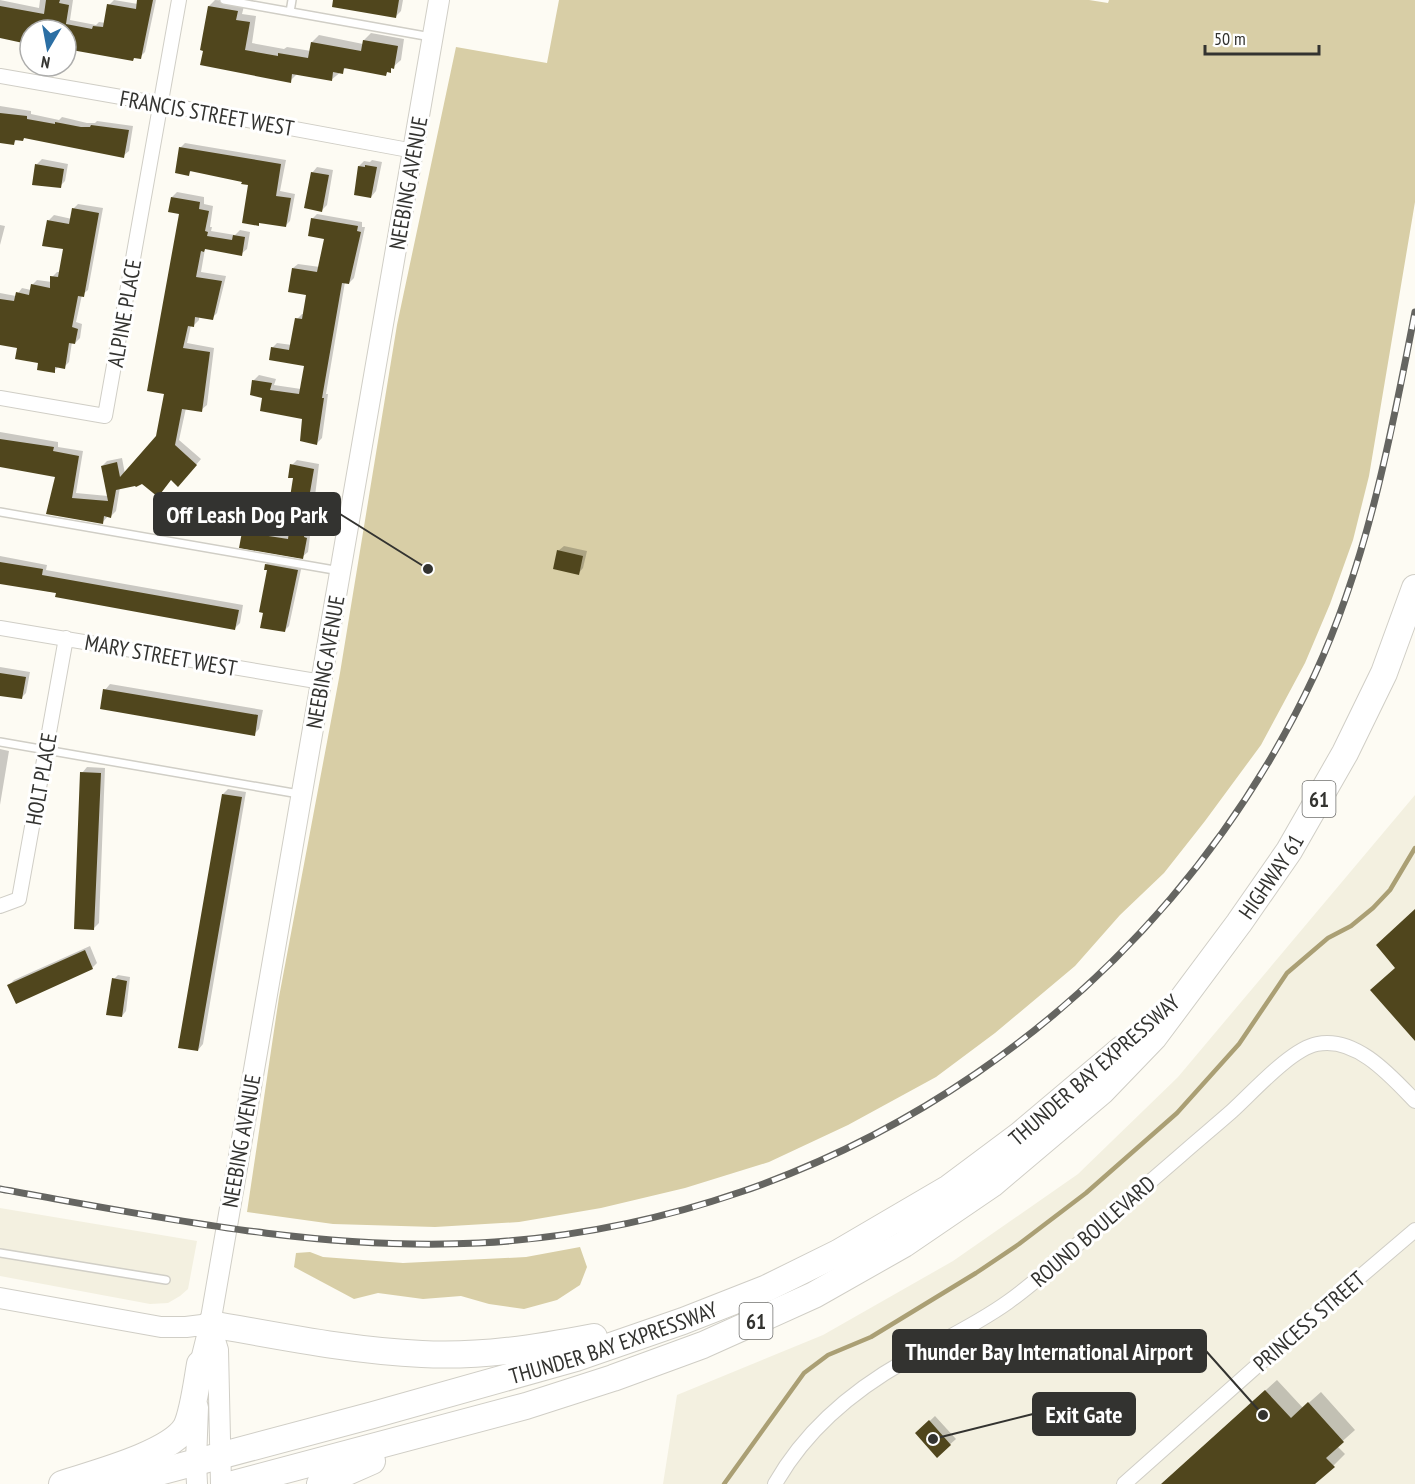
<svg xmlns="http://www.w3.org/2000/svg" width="1415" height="1484" font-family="'PT Sans Narrow',sans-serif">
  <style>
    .built { fill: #f3f0e0 }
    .green { fill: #d8cea6 }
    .shadow { fill: #0003 }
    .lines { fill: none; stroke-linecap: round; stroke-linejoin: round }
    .stream { stroke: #aa9f74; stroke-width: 4.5 }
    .building { fill: #50461d }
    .lane-casing { stroke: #d0cec6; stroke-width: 10 }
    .street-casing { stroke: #d0cec6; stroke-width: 16 }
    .secondary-casing { stroke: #d0cec6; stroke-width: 22 }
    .highway-casing { stroke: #d0cec6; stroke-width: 28 }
    .lane { stroke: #fff; stroke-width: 7 }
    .street { stroke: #fff; stroke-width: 14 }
    .secondary { stroke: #fff; stroke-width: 20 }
    .highway { stroke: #fff; stroke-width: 26 }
    .rail-casing { stroke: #656561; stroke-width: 7 }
    .rail { stroke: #fff; stroke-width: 4.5; stroke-dasharray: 14; stroke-linecap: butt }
    .labels { text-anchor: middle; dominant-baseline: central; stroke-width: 6; stroke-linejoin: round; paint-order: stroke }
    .shield { fill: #fff; stroke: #70706e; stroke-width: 1.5 }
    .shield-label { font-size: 21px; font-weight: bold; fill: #333330 }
    .street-label { font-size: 22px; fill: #333330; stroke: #fff }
    .leader { fill: none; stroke: #333330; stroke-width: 2 }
    .callout-dot { fill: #333330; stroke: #fff; stroke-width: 2 }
    .callout { fill: #333330; stroke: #333330; stroke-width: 2 }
    .callout-label { font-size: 24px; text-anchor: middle; font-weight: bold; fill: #fff }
  </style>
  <rect width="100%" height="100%" fill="#fdfbf3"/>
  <path class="built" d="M1415 795V1484H663L677 1395 823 1335 953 1261 1078 1174 1178 1077Z
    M0 1208 197 1241 188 1289 180 1296 168 1303 150 1304 0 1276Z"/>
  <path class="green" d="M559 0H1089L1108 3 1109 0H1415V202L1369 476 1353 540 1330 604 1305 663 1261 745 1205 821 1164 873 1120 915 1075 966 995 1033 936 1077 848 1125 769 1162 685 1188 601 1208 519 1222 435 1227 333 1224 247 1212 279 997 340 673 397 325 456 47 547 63Z
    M580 1247 587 1267 580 1285 557 1300 524 1309 489 1304 461 1296 423 1299 378 1293 354 1299 294 1267 296 1253 310 1252 323 1257 403 1263 526 1257Z"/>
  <path class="shadow" d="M0 0 39 8 40 0H73L70 20 96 25 99 22 106 23 109 5 114 0 138 4 139 0H156L145 52 140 57 66 47V30H30V40L25 39 22 41 0 33Z
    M215 0 245 2 242 14 256 16 252 43 284 49 287 47 311 51 312 42 319 35 363 44 364 40 371 33 404 39 401 60 385 74 347 67 331 80 298 73 290 81 202 64 209 6Z
    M351 0H403L401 11 396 16Z
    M0 106 31 111V114L59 120 62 117 87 123H95L97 121 133 126 129 151 123 156 25 137 23 139H18L13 143 0 142Z
    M185 143 286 160 280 191 295 194 290 221 285 226 261 221 258 224 249 183 243 180 192 170 188 174 180 148Z
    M42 159 68 164 65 181 60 186 33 184 37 164Z
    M372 160 382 162 376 191 371 197 359 166 364 161 370 162Z
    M317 167 333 170 327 205 322 210 312 173Z
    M177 192 204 197V204L213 206 210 227H212L211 231 235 235 240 230 250 232 247 249 241 254 206 248 205 249 201 272 226 276 217 313 212 318 199 316V320L194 325H191L187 343 214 348 207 405 201 410 186 408 179 440 201 459 183 480 171 479 120 487 116 511 111 516H108L102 523 48 513 57 476 0 465V432L58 442V447L83 451 76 493 108 496 102 466 107 461 122 458 125 474 158 437 166 393 181 213 172 197Z
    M78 204 103 208 88 290 82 295 76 322 82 324 80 338 75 343 72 342 69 362 64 367 59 366 54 371 19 347 0 343V293L16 296 22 288 31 290 32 285 37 280 52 282V277L57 272H61L65 248 49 220 54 215 72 219 73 209Z
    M317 214 362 222V227H365L354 278 349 283 345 282 326 394H328L322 438 317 443 304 418 264 396 251 394 254 380 259 375 276 379 274 385 301 389 306 364 272 348 277 343 292 345 297 319 302 314H304L308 294 293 268 298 264 320 267 326 237 312 219Z
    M0 225 5 226 0 245Z
    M297 460 319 464 308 552 302 557 243 533 249 528 290 534 295 477 292 465Z
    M564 546 587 551 583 568 578 574 558 551Z
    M0 556 47 565 46 570 243 605 240 623 235 628 0 582Z
    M271 560 302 565 289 626 284 631 266 564Z
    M0 667 30 672 26 693 21 698 0 694Z
    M110 684 263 710 259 729 254 734 105 690Z
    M0 749 9 751 0 805Z
    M87 767 105 768 99 923 94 928 82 773Z
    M228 789 246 792 203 1044 198 1050 223 794Z
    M90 946 97 963 92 968 9 985 14 980Z
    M118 975 130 977 126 1011 122 1016 114 979Z
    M1277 1380 1303 1408 1321 1392 1355 1430 1337 1446 1345 1454 1334 1465 1313 1484H1162Z
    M935 1416 956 1439 937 1456 917 1433Z"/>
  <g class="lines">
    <path class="stream" d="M724 1484 804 1373 828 1355 871 1337 976 1273 1019 1244 1086 1193 1177 1113 1239 1044 1287 973 1328 938 1351 926 1373 908 1390 890 1415 848"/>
  </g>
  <path class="building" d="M46 0H60L59 3 69 5 65 30H30V35L25 34 23 43 0 38V6L44 14Z
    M137 0H153L141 59 134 58 133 61 66 49V24L92 29 93 26 103 27 107 4 136 9Z
    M333 0H399L396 18 332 7Z
    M208 6 238 11 236 20 250 22 245 50 278 56V53L308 58 311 42 361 51 363 40 398 46 394 69 391 68V73L387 72 386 76 344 68 343 74 333 72 332 81 292 74 291 83 200 65 203 51 200 50Z
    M0 113 27 116V119L55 124V122L81 127H90L91 125 129 130 124 158 24 138 23 141 15 140 14 145 0 143Z
    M179 147 281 164 276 196 291 198 286 227 259 223V226L242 223 248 185 241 184 242 182 190 171 189 176 175 173Z
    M35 164 64 169 61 188 32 185Z
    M365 165 377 167 371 198 354 195 358 166 365 167Z
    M311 172 329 175 322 212 304 208Z
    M171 197 200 202 199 209 209 211 205 231 208 232 207 236 232 240 233 235 245 237 242 256 205 249 204 252 201 251 196 277 222 281 213 320 195 317 194 327 188 326 183 348 210 352 202 412 182 409 175 445 197 465 178 487 171 480 158 497 142 484 136 487 135 486 116 490 111 518 104 516 103 524 46 514 55 477 0 467V439L54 447 53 451 79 456 72 498 108 501 101 466 117 462 120 477 156 436 164 394 147 391 179 214 168 212Z
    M72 208 99 213 84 297 78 296 72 327 78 329 75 344 69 343 65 369 55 367V373L37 370 38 363 15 359 17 348 0 345V299L14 301 16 292 29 295 31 284 50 288V276L58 277 63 249 42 246 47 220 69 224Z
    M311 218 358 226 357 231 361 232 349 284 342 283 322 398H324L317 445 300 441 302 419 260 411 262 398 250 395 252 380 272 383 270 390 299 394 304 366 269 360 271 347 289 350 295 318 302 319 306 295 288 292 292 268 317 272 324 239 308 236Z
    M290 464 314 469 309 498H311L304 537 307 538 303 559 239 548 242 532 288 539 291 516 288 515V510L293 478H288Z
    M557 550 583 556 579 575 553 569Z
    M0 562 43 569 42 575 239 610 235 630 55 597 56 593 0 584Z
    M265 564 298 570 285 632 260 628 263 613 259 612 267 570H264Z
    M0 673 26 677 22 699 0 696Z
    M103 689 258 715 255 736 100 709Z
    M80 772 101 773 94 930 74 929Z
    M222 794 242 797 198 1051 178 1048Z
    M1415 909V1041L1370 990 1395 968 1376 945Z
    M85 950 93 969 16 1004 7 985Z
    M112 978 127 981 122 1017 106 1015Z
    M1265 1390 1291 1418 1308 1402 1344 1442 1326 1458 1335 1467 1315 1484H1161Z
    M929 1420 951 1445 937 1458 915 1433Z"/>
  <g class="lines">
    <g class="lane-casing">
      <path id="lane" d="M224 0 431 37
        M290 12 292 0
        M0 512 340 571
        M0 742 299 794
        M0 1253 166 1280"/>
    </g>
    <g class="street-casing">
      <path id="street" d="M0 76 161 104 414 151
        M0 398 105 416 179 0
        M0 628 322 682
        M0 906 19 899 66 638
        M775 1484C805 1431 852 1391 905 1361 939 1342 976 1325 1008 1302 1032 1285 1055 1264 1078 1244 1112 1215 1146 1185 1181 1155 1198 1140 1215 1126 1232 1111 1253 1092 1291 1049 1317 1044 1356 1036 1391 1076 1415 1101
        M1124 1484 1286 1340 1415 1230"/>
    </g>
    <g class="secondary-casing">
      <path id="secondary" d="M0 1298 161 1327H186L210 1324
        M210 1324 218 1350 221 1484
        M200 1377V1364L210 1324C285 883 365 442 439 0
        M197 1484 196 1462 198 1407"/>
    </g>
    <g class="highway-casing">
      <g id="highway">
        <path d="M210 1324C280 1336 351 1351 422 1354 480 1357 537 1348 594 1337"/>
        <path d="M62 1484C92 1474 170 1454 186 1427 193 1413 197 1381 200 1364"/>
        <path id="s1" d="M114 1484 373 1415 576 1358 683 1321 767 1288 838 1253 949 1188 1020 1135 1122 1049"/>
        <path id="s2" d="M233 1484 526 1406 613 1378 703 1345 814 1295 904 1244 992 1184 1102 1091 1154 1037 1239 923 1289 851 1345 753 1384 673 1415 588"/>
        <path d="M320 1484 372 1461"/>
      </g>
    </g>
    <use href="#lane" class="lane"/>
    <use href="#street" class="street"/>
    <use href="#secondary" class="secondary"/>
    <use href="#highway" class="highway"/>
    <g class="rail-casing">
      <path id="rail" d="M0 1189C158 1217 318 1251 479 1243 840 1224 1163 1001 1315 674 1368 559 1391 435 1415 312"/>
    </g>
    <use href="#rail" class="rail"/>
  </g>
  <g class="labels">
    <g class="shield">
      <rect x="1302.5" y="781" width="33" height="36" rx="4.5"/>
      <rect x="739.5" y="1303" width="33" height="36" rx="4.5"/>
    </g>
    <g class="shield-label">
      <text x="1319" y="799">61</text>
      <text x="756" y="1321">61</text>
    </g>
    <g class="street-label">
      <text transform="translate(207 113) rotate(10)">FRANCIS STREET WEST</text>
      <text transform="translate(408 183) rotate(-80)">NEEBING AVENUE</text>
      <text transform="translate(124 313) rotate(-80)">ALPINE PLACE</text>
      <text transform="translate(161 655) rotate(10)">MARY STREET WEST</text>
      <text transform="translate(325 662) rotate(-80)">NEEBING AVENUE</text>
      <text transform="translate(41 779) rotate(-80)">HOLT PLACE</text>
      <text stroke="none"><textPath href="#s2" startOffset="1240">HIGHWAY 61</textPath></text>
      <text transform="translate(1094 1070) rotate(-41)">THUNDER BAY EXPRESSWAY</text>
      <text transform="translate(241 1141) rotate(-80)">NEEBING AVENUE</text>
      <text transform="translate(1093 1231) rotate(-41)">ROUND BOULEVARD</text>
      <text transform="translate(1309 1321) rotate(-41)">PRINCESS STREET</text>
      <text stroke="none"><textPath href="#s1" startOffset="519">THUNDER BAY EXPRESSWAY</textPath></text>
    </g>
  </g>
  <path class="leader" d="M428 569L340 514M1263 1415L1206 1351M933 1439L1033 1414"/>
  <g class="callout-dot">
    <circle cx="428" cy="569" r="6"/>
    <circle cx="1263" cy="1415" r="6"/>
    <circle cx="933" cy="1439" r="6"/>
  </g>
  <g class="callout">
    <rect x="154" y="493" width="186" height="42" rx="6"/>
    <rect x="893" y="1330" width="313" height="42" rx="6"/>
    <rect x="1033" y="1393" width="102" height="42" rx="6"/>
  </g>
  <g class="callout-label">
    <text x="247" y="523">Off Leash Dog Park</text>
    <text x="1049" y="1360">Thunder Bay International Airport</text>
    <text x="1084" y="1423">Exit Gate</text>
  </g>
  <g transform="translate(48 48) rotate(190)"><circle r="28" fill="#ffffff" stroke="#adadac" stroke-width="1.5"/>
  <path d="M0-4.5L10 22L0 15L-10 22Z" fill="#2c6fa4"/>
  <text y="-9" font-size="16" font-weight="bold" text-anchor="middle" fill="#333330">N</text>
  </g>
  <path d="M1205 45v9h114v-9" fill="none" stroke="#333330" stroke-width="3"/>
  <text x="1214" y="45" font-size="18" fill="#333330" stroke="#ffffff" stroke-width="4.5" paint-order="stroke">50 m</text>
</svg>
